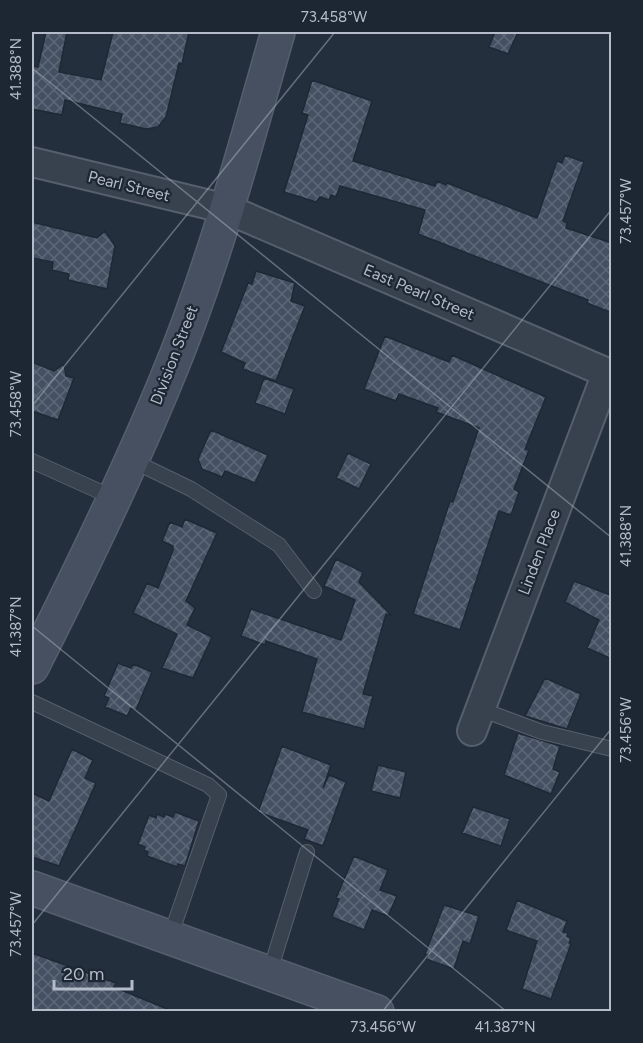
<svg xmlns="http://www.w3.org/2000/svg" width="643" height="1043" font-family="Figtree,sans-serif">
  <style>
    .building { fill: url(#building-cross-hatch); stroke: #1f2835; stroke-width: 1.5 }
    .lines { fill: none; stroke-linecap: round; stroke-linejoin: round }
    .lane-casing { stroke: #565f6c; stroke-width: 16 }
    .street-casing { stroke: #565f6c; stroke-width: 32 }
    .secondary-casing { stroke: #565f6c; stroke-width: 36 }
    .lane { stroke: #38414e; stroke-width: 14 }
    .street { stroke: #38414e; stroke-width: 28 }
    .secondary { stroke: #465061; stroke-width: 33 }
    .ticks { fill: none; stroke: #b4bcc9; stroke-width: 1.5; stroke-opacity: 0.45 }
    .labels { text-anchor: middle; dominant-baseline: central; stroke-width: 4.5; stroke-linejoin: round; paint-order: stroke }
    .street-label { font-size: 16px; fill: #b4bcc9; stroke: #1d2633 }
    .neatline { fill: none; stroke: #b4bcc9; stroke-width: 2 }
    .ticks-label { font-size: 15px; text-anchor: middle; fill: #b4bcc9 }
  </style>
  <defs>
    <pattern id="building-cross-hatch" width="8" height="8" patternUnits="userSpaceOnUse" patternTransform="scale(1.5)"><rect width="8" height="8" fill="#455162"/><path d="M0 0l8 8M0 8l8-8" fill="none" stroke="#5d6877"/></pattern>
  </defs>
  <rect width="100%" height="100%" fill="#242f3e"/>
  <path class="building" d="M46 32H67L59 72 101 80 113 32H189L182 64 179 63 166 117 158 127 146 129 120 123 122 114 65 100 62 115 32 109V66L38 67Z
    M495 32H518L508 54 489 47Z
    M312 80 372 101 353 161 435 186 437 181 446 185 447 183 537 218 557 161 562 163 565 155 584 162 563 221 567 223 566 228 612 243V313L587 303 588 300 418 234 425 210 340 186 336 197 331 195 329 200 320 197 316 202 284 192 308 115 302 113Z
    M32 222 97 238 105 231 115 246 107 289 68 280 69 274 52 270 53 262 32 258Z
    M256 271 295 283 291 301 305 306 276 381 243 369 245 363 221 352 248 283 252 284Z
    M385 336 449 362 452 355 546 397 525 449 529 450 514 489 519 492 511 515 499 511 460 630 413 614 450 501 453 502 479 428 436 412 438 408 399 394 396 401 364 389Z
    M32 362 54 371 64 364 66 376 74 378 58 420 32 411Z
    M264 378 294 389 285 414 255 403Z
    M211 430 268 455 255 483 225 471 222 477 202 469 198 459Z
    M348 453 371 464 359 489 336 478Z
    M185 519 217 533 186 601 195 608 187 625 212 637 193 678 162 668 177 634 133 613 147 583 158 588 173 550V546L162 541 170 522 182 527Z
    M336 559 363 572 359 582 391 615 386 614 363 694 373 696 364 729 302 712 317 659 266 641 265 645 241 636 251 609 341 640 355 600 324 586Z
    M574 581 610 595 612 591V659L587 648 599 620 565 602Z
    M118 663 131 668 133 664 152 672 136 710 131 708 127 716 105 707 109 698 104 696Z
    M545 678 581 694 567 729 525 716Z
    M518 733 560 746 553 769 560 772 551 794 504 775Z
    M282 746 331 765 323 788 329 775 346 782 323 846 304 839 308 830 258 812Z
    M72 749 93 760 85 778 96 783 59 866 32 857V793L49 801Z
    M378 765 406 772 400 798 371 791Z
    M473 807 510 819 501 846 462 833Z
    M175 812 199 821 185 866 178 864 177 867 147 856 148 852 144 850 145 847 138 844 149 815 156 818 157 814 164 817 165 814 173 817Z
    M354 856 388 870 380 890 397 896 388 916 372 910 364 930 332 917 339 899 336 898Z
    M517 900 567 921 563 932 568 933 567 936 571 938 569 943 571 944 551 999 522 989 537 941 506 930Z
    M444 905 479 916 470 944 463 941 454 969 426 959 428 955 425 954Z
    M32 953 116 983 114 987 172 1011H32Z"/>
  <g class="lines">
    <g class="lane-casing">
      <path id="lane" d="M131 460 191 489 279 545 314 591
        M32 461 114 498
        M32 702 208 785 219 795 170 937
        M480 709 542 732 612 749
        M269 974 307 852"/>
    </g>
    <g class="street-casing">
      <path id="street" d="M32 162 227 209 612 375
        M472 731 607 373"/>
    </g>
    <g class="secondary-casing">
      <path id="secondary" d="M32 667C79 574 125 480 165 383 213 269 244 150 278 32
        M32 888 377 1012"/>
    </g>
    <use href="#lane" class="lane"/>
    <use href="#street" class="street"/>
    <use href="#secondary" class="secondary"/>
  </g>
  <path class="ticks" d="M32 68 612 538M32 406 335 32M32 626 507 1012M32 925 612 209M382 1012 612 728"/>
  <g class="labels">
    <g class="street-label">
      <text transform="translate(129 186) rotate(14)">Pearl Street</text>
      <text transform="translate(419 292) rotate(23)">East Pearl Street</text>
      <text transform="translate(174 355) rotate(-69)">Division Street</text>
      <text transform="translate(539 552) rotate(-69)">Linden Place</text>
    </g>
  </g>
  <rect width="643" height="1043" fill="none" stroke="#1d2633" stroke-width="66"/>
  <path d="M54 980v9h78v-9" fill="none" stroke="#b4bcc9" stroke-width="3"/>
  <text x="63" y="980" font-size="18" fill="#b4bcc9" stroke="#1d2633" stroke-width="4.5" paint-order="stroke">20 m</text>
  <rect x="33" y="33" width="577" height="977" class="neatline"/>
  <g class="ticks-label">
    <text x="334" y="22">73.458°W</text>
    <text transform="translate(16 69) rotate(-90)" y="5">41.388°N</text>
    <text transform="translate(626 211) rotate(-90)" y="5">73.457°W</text>
    <text transform="translate(16 404) rotate(-90)" y="5">73.458°W</text>
    <text transform="translate(626 536) rotate(-90)" y="5">41.388°N</text>
    <text transform="translate(16 627) rotate(-90)" y="5">41.387°N</text>
    <text transform="translate(626 730) rotate(-90)" y="5">73.456°W</text>
    <text transform="translate(16 924) rotate(-90)" y="5">73.457°W</text>
    <text x="383" y="1032">73.456°W</text>
    <text x="505" y="1032">41.387°N</text>
  </g>
</svg>
